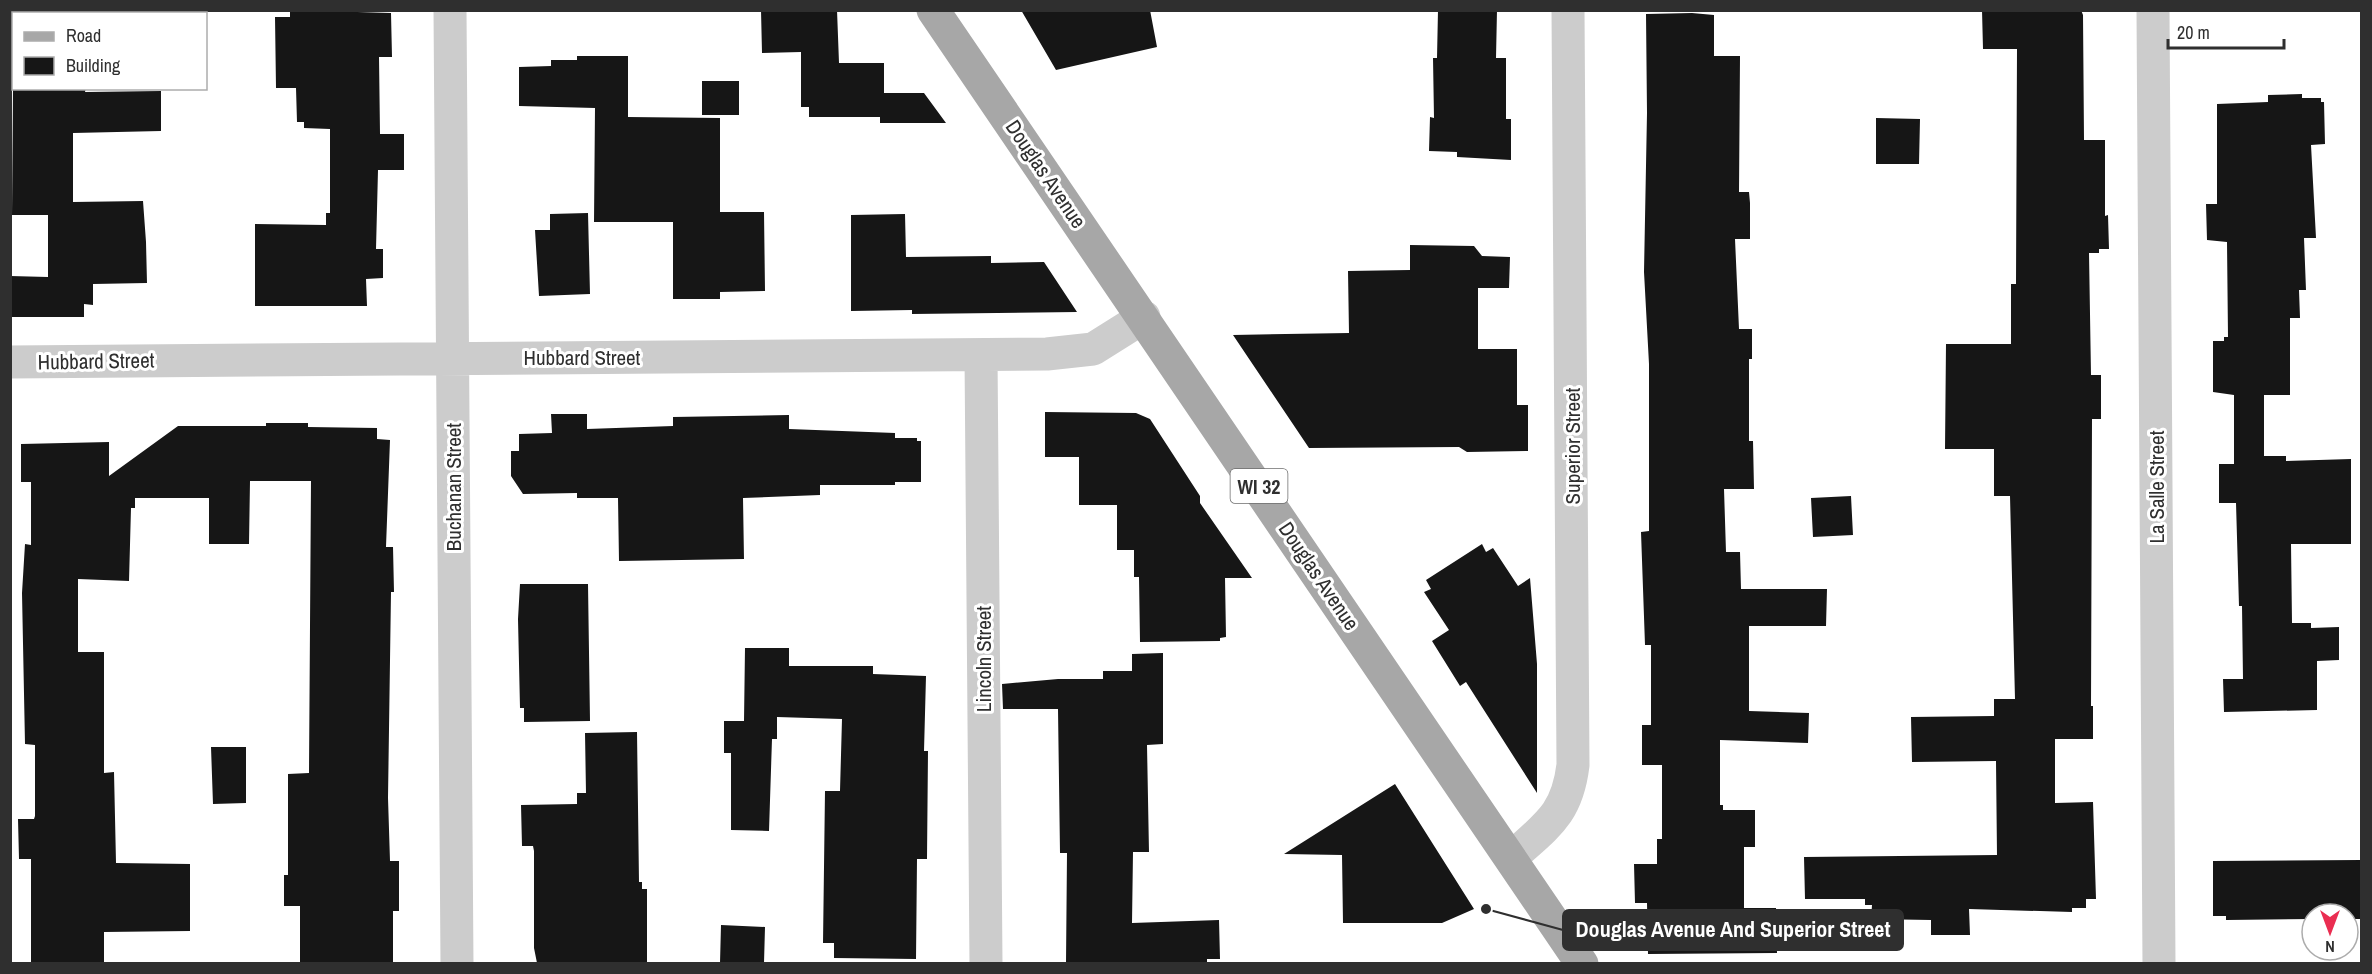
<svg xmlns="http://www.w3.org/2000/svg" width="2372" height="974" font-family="'Archivo Narrow',sans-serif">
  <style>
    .building { fill: #161616 }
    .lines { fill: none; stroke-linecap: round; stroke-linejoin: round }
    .street { stroke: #ccc; stroke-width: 33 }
    .primary { stroke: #a7a7a7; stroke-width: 33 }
    .labels { text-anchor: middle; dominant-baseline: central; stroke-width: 6; stroke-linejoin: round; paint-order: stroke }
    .shield { fill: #fff; stroke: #6d6d6d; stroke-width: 1.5 }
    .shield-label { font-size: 20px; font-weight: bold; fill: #2f2f2f }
    .street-label { font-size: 21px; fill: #2f2f2f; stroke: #fff }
    .leader { fill: none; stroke: #2f2f2f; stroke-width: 2 }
    .callout-dot { fill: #2f2f2f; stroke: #fff; stroke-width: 2 }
    .callout { fill: #2f2f2f; stroke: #2f2f2f; stroke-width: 2 }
    .callout-label { font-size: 22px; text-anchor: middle; font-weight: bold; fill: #fff }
  </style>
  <rect width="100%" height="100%" fill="#fff"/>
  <path class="building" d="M290 10 391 13 392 57H379L380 134H404V170H378L376 249H383V278L366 279 367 306H255V224L326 225V213H330V129L304 128V122H297L296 88H276L275 17H290Z
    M761 10H837L839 63H884V93H924L946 123H880V117H809V107H801V52L762 53Z
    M1021 10H1150L1157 47 1056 70Z
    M1438 10H1497L1496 58H1506V119H1511V160L1457 157V152L1429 151 1430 117 1434 118 1433 58H1437Z
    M1982 10H2081L2083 15 2084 140H2105V216L2108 215 2109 249H2099V253H2089L2091 375H2101V419H2092L2091 706H2093V739H2055V803L2093 802 2096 899H2086V908H2072V912L1969 909 1970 935H1931V920L1871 919 1872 905H1865V899H1805L1804 857 1997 855 1996 761 1912 762 1911 717 1994 716V699H2015L2010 496H1994V449H1945L1946 344H2011V284H2016L2017 49H1983Z
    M1692 13 1714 15V56H1740L1739 192H1749L1750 203V239H1735L1739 329H1752V359H1749V441H1753L1754 489H1724L1726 552H1740L1741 589H1827L1826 626H1749V711L1809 713 1808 743 1720 740V805H1723V810H1755V847H1744V908H1776L1777 953 1648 954 1647 903H1635L1634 864H1657V839H1662V765H1642V725H1651V645H1645L1641 532 1649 531V364L1644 272 1647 113 1646 14Z
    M577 56H628V117L720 118V212H764L765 291 720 292V299H673V222H594L595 108 519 106V67L551 66V60H577Z
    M702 81H739V115H702Z
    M13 88H86L85 92 161 91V131L73 133V202L143 201 146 242 147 283 93 284V305L84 304V317H10V276L48 277V215H12Z
    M2302 94V98H2321V102H2324L2325 144 2311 145 2316 238H2304L2306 290H2299L2300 318H2290V395H2264V456H2286V461L2351 459V544H2291L2292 623H2311V628L2339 627V660L2317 661V710L2224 712 2223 679H2243L2242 606H2239L2236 503H2219V464H2234V395L2213 392V341H2224V337H2228L2227 242 2207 240 2206 204H2217V104L2268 102V95Z
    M1876 118 1920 119 1919 164H1876Z
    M588 213 590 294 539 296 535 230H550V214Z
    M905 214 906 257 991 256V263L1044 262 1077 312 912 314V310L851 311V215Z
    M1410 245 1474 246 1482 256 1510 257 1509 288H1478V349H1517V405H1528V451L1467 452 1459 447 1309 448 1233 335 1349 333 1348 271 1410 270Z
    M1045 412 1136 413 1150 419 1200 496V503L1252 578H1225L1226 637 1220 638V641L1140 642 1139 577H1134V550H1117V505H1079V457H1045Z
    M551 414H587V429L673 426V417L789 415V429L895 433V438H917V441H921V482H895V485H820V495L743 498 744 559 619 561 618 498H577V493L523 494 511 476V451H519V434L552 433Z
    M266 423H308V427L377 428V439L390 440 386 547H393L394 592H391L388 798 390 861H399V911H393V963H300V906H284V875H288V774L309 773 311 481H250L249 544H209V498H135V508H131L129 581 78 579V652H104V773L114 772 116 863 190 864V931L104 932V963H31V859H19L18 819H34L35 816V745L25 744 22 593 25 544 31 545V482H21V444L109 442V476L178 426H266Z
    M1851 496 1853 535 1813 537 1811 498Z
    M1482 544 1486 552 1493 548 1518 586 1530 578 1537 664V793L1466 682 1460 686 1432 641 1449 630 1424 592 1431 589 1426 580Z
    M520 584H588L590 721 524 722V708H520L518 619Z
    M745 648H789V666H873V674L926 676 924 751H928L927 859H917L916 959 834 958V943H823L825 791H840L842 719 777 717V739H772L769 831 731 830V753H724V721H744Z
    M1163 653V744L1147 745 1149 852H1133L1132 923 1219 920 1220 959H1207V963H1066L1067 853H1060L1058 709H1003L1002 684 1058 679H1103V671H1132V654Z
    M637 732 639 882H642V889H647V963H537L534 948V851L533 846H522L521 805 577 804V793H586L585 733Z
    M211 747H246V803L213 804Z
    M1395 784 1474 909 1442 923H1343L1342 855 1284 854Z
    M2361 860V919H2348V914H2312V919L2226 920V916H2213V861Z
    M721 925 765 927 764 963H720Z"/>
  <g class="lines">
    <path class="street" d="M450 10 457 964
      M2153 10 2159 964
      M981 355 986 964
      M10 362 1047 354 1093 349 1144 317
      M1511 858C1546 826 1567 815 1573 765L1568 10"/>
    <path class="primary" d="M933 10 1582 964"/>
  </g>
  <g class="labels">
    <rect class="shield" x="1230.5" y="469" width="57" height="34" rx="4.5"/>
    <g class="shield-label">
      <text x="1259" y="486">WI 32</text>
    </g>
    <g class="street-label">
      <text transform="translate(1046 174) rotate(56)">Douglas Avenue</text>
      <text x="582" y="357">Hubbard Street</text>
      <text transform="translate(96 361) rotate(-1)">Hubbard Street</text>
      <text transform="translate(1572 446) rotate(-90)">Superior Street</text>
      <text transform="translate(453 487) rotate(-90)">Buchanan Street</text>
      <text transform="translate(2156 487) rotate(-90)">La Salle Street</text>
      <text transform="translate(1319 576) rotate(56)">Douglas Avenue</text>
      <text transform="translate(983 659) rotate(-90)">Lincoln Street</text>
    </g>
  </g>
  <path class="leader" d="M1486 909L1563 930"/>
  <circle class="callout-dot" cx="1486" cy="909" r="6"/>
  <rect class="callout" x="1563" y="910" width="340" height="40" rx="6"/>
  <g class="callout-label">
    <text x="1733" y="937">Douglas Avenue And Superior Street</text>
  </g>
  <rect width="2372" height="974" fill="none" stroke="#2f2f2f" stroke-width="24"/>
  <rect x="12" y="12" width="195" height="78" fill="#ffffff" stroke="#acacac" stroke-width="1.5"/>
  <rect x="24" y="32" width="30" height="9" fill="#a7a7a7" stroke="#acacac" stroke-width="1.5"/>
  <text x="66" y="42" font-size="18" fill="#2f2f2f">Road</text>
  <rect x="24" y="57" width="30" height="18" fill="#161616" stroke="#acacac" stroke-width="1.5"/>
  <text x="66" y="72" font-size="18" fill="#2f2f2f">Building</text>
  <g transform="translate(2330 932) rotate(180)"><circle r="28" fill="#ffffff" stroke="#acacac" stroke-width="1.5"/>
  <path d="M0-4.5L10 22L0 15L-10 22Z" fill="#ea2d51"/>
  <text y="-9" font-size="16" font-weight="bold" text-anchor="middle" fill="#2f2f2f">N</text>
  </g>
  <path d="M2168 39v9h116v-9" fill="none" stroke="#2f2f2f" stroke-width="3"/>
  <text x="2177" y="39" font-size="18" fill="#2f2f2f" stroke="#ffffff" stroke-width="4.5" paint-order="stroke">20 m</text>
</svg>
